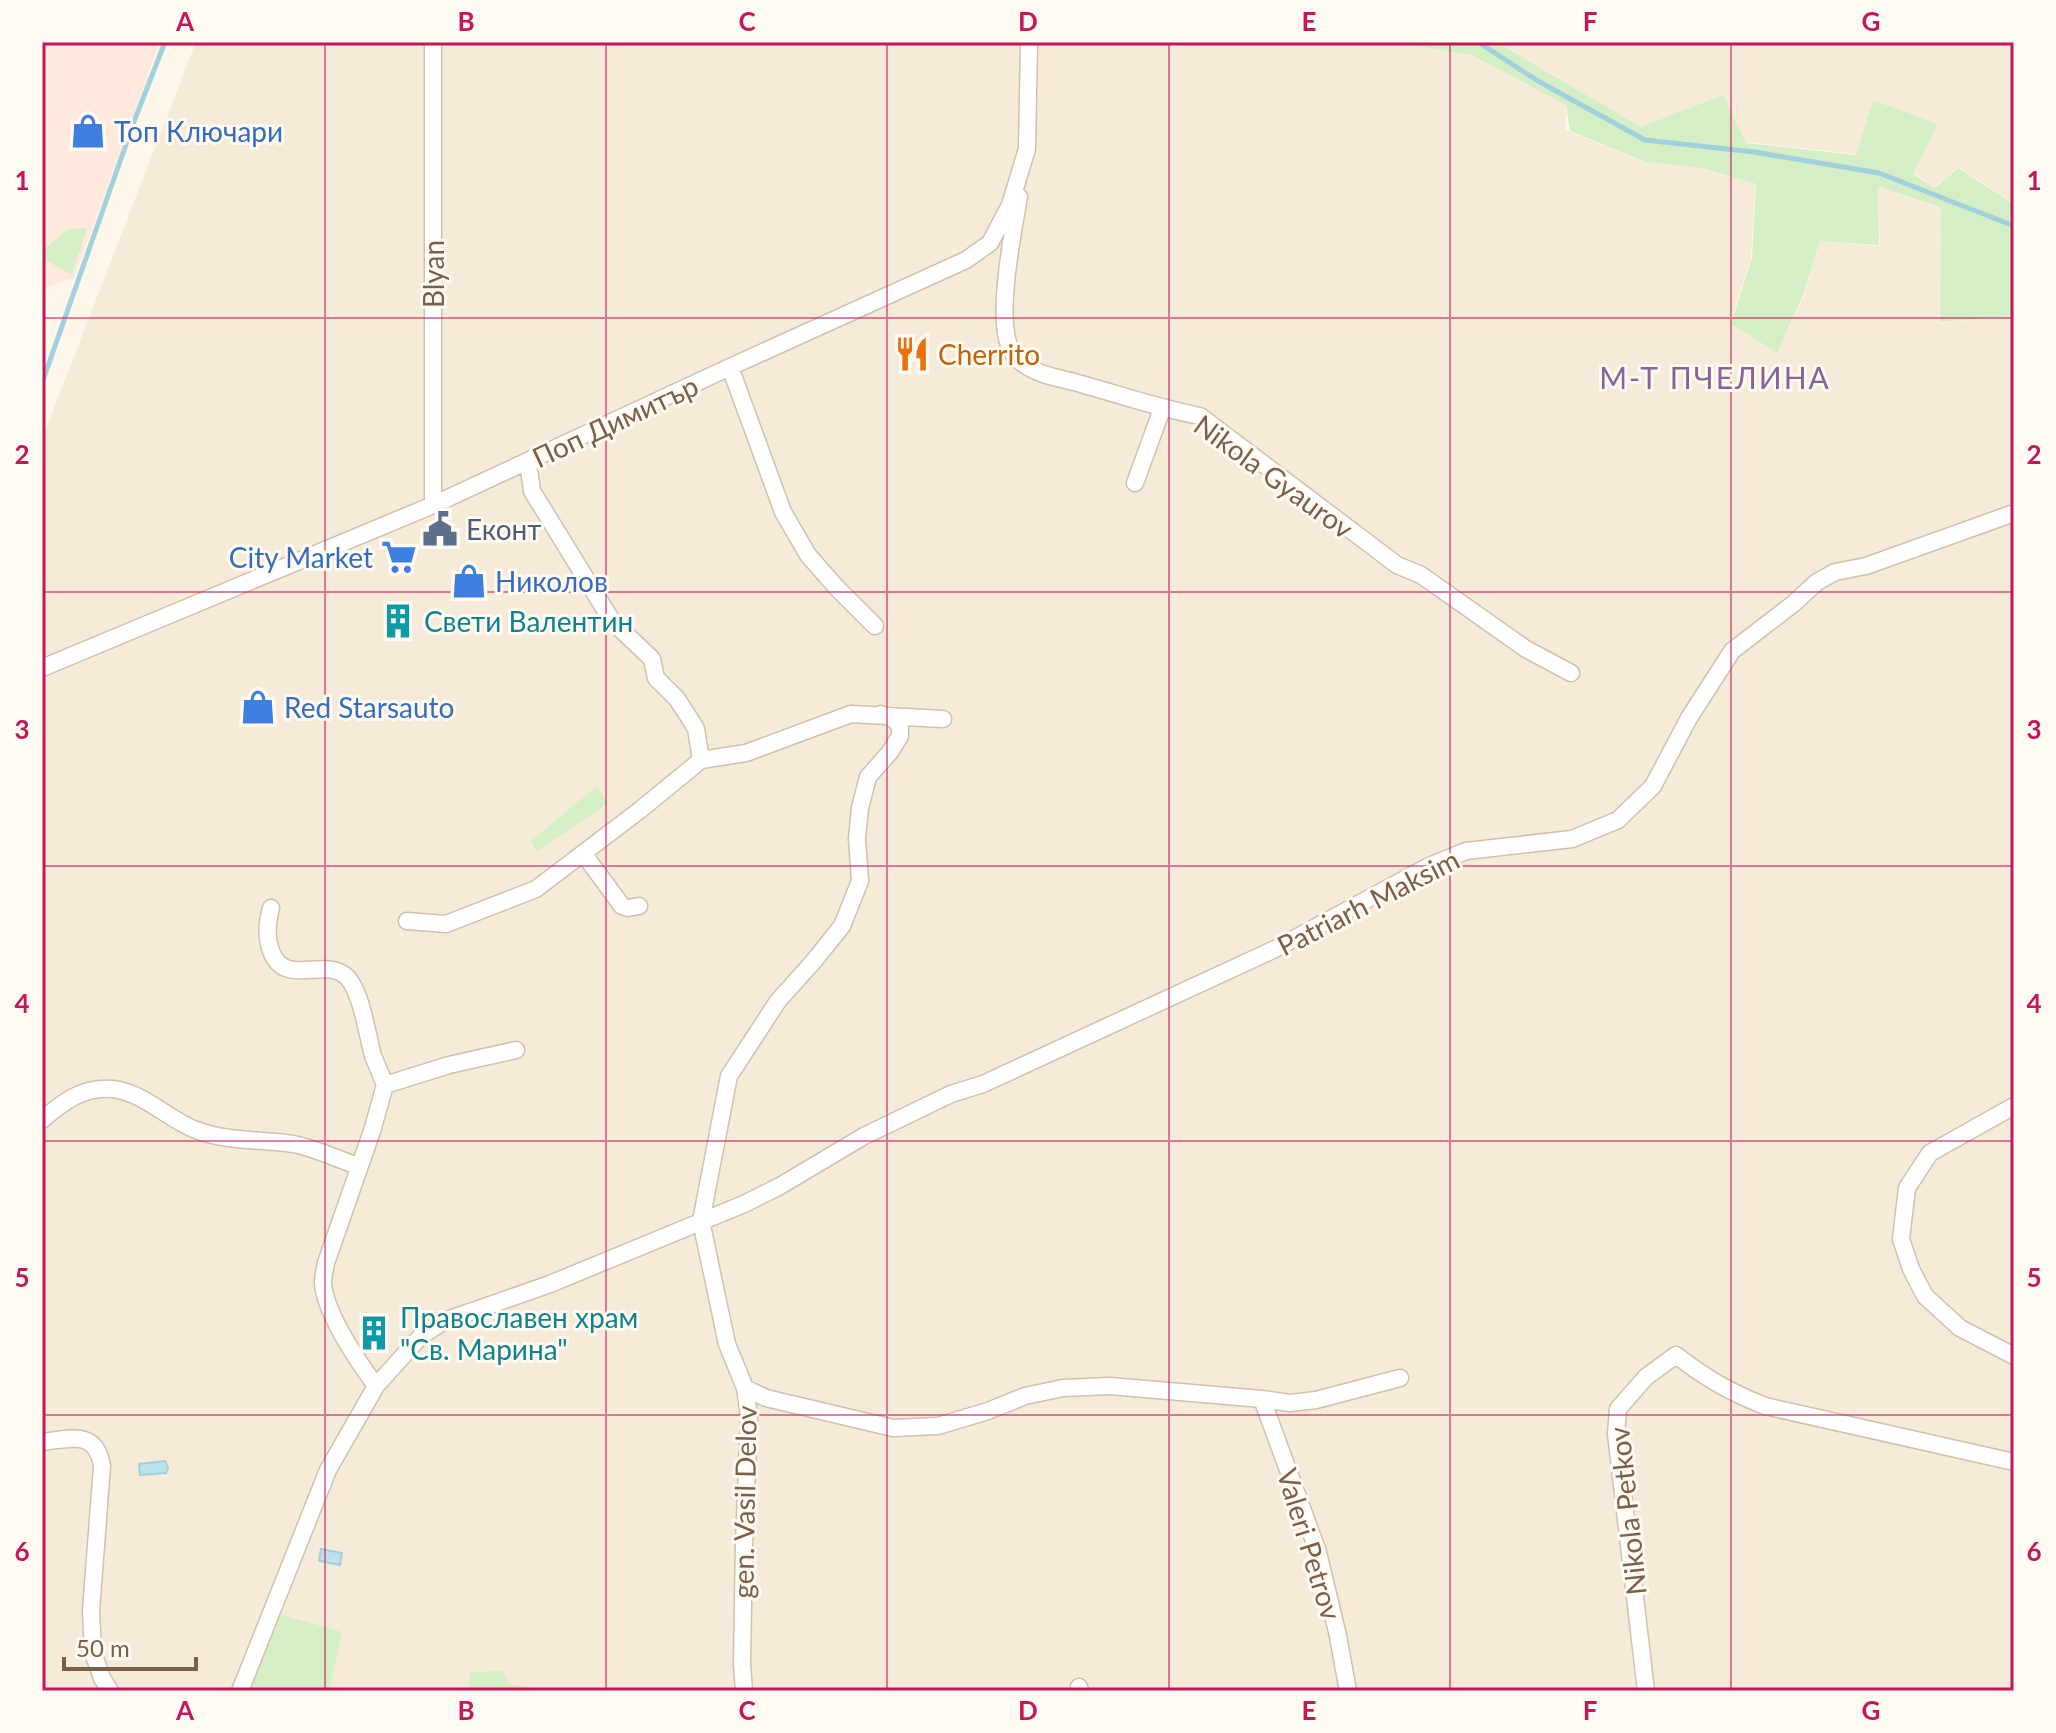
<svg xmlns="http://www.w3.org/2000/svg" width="2056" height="1733" font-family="Lato,sans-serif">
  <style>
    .residential { fill: #f6ead8 }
    .commercial { fill: #ffe9dd }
    .green { fill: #d4eec6 }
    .water { fill: #bce1ea; stroke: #a1d1dd; stroke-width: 2 }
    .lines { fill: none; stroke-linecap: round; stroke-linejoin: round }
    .stream { stroke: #a1d1dd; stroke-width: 5 }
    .minor-casing { stroke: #d2c0ae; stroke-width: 19 }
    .minor { stroke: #fff; stroke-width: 16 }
    .grid { fill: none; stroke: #c2185b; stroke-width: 2; stroke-opacity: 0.55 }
    .labels { text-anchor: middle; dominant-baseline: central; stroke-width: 6; stroke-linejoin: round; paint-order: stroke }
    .shop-label { font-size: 28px; fill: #366cbe; stroke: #fffbf2; text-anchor: start }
    .street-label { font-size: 28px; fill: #7c5f4a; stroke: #fffbf2 }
    .food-label { font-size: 28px; fill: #c56008; stroke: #fffbf2; text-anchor: start }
    .service-label { font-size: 28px; fill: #4e5e75; stroke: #fffbf2; text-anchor: start }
    .culture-label { font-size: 28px; fill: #0d838f; stroke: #fffbf2; text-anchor: start }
    .neighbourhood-label { font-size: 30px; letter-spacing: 2px; fill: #896398; stroke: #fffbf2 }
    .neatline { fill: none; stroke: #c2185b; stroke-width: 3 }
    .grid-label { font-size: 26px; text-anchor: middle; font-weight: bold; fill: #c2185b }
  </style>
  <rect width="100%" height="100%" fill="#fef7ea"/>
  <path class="residential" d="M196 42H1391L1470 55 1566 105 1565 130 1645 162 1701 168 1755 184 1751 257 1730 324 1777 353 1804 295 1820 241 1880 246 1878 186 1941 209 1939 323 2014 316V660L2011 662 2014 668V1691H42V439Z
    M1498 42H2014V203L1958 167 1935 187 1914 173 1938 124 1873 100 1856 154 1745 142 1723 95 1641 127Z"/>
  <path class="commercial" d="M42 42H160L74 278 42 289Z"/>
  <path class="green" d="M1394 42H1497L1641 127 1723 95 1746 143 1856 155 1873 100 1938 124 1913 174 1935 188 1958 168 2014 204V316L1940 322 1941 208 1878 186 1879 245 1820 241 1803 295 1777 353 1731 324 1752 257 1756 184 1702 168 1646 162 1570 131 1566 105 1471 55Z
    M87 228 72 275 42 258V251L68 229Z
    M596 787 609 803 537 851 531 841Z
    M271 1612 342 1632 329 1691H241Z
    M502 1671 510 1684 544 1691H469L470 1672Z"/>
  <path class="water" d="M165 1461 168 1468 166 1473 140 1475 139 1464Z
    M321 1549 342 1553 340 1565 319 1561Z"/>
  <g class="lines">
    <path class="stream" d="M1478 42 1538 81 1645 140 1754 152 1879 173 2014 226
      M42 383 135 119 165 42"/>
    <g class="minor-casing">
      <path id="minor" d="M433 42V505
        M1019 197C1013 232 995 319 1011 350 1014 356 1022 364 1028 367 1044 377 1063 378 1081 384 1121 395 1158 408 1200 416L1397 565 1421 575 1526 649 1571 673
        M730 367 783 512 808 555 836 587 875 626
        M528 462 532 491 612 621 652 659 656 678 677 699 692 722 696 729 701 760
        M1135 483 1162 409
        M42 668 433 505 730 367 966 260 990 243 1010 205 1027 149 1029 42
        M583 853 622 906 628 908 639 906
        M271 908C267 922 266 937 271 951 285 989 326 955 348 978 362 995 367 1034 373 1056 377 1065 381 1075 385 1085
        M407 921 446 924 536 889 640 810 701 760 746 753 851 714 943 719
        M2014 1106 1930 1153 1907 1188 1901 1239 1911 1269 1925 1296 1960 1328 2014 1356
        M42 1120C63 1102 83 1086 113 1089 145 1093 167 1119 196 1130 228 1142 260 1139 293 1144 315 1148 337 1159 358 1166
        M376 1386C359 1363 324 1312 323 1282 323 1276 325 1269 326 1263L372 1131 385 1085 449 1065 516 1050
        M745 1388 766 1398 893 1428 938 1426 988 1411 1025 1396 1063 1388 1110 1386 1262 1399 1290 1403 1316 1400 1400 1378
        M1262 1399 1318 1552 1338 1636 1348 1691
        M42 1442C70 1439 96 1429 102 1466L91 1611 93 1653 102 1678 110 1691
        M1079 1687 1080 1691
        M240 1691 328 1470 376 1386 421 1336 444 1321 550 1284 744 1204 780 1186 864 1136 951 1094 983 1084 1275 949 1429 866 1466 851 1572 839 1618 820 1653 786 1689 718 1732 651 1793 604 1817 582 1835 572 1866 566 2014 513
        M744 1691 742 1664 744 1544 749 1416 745 1388 727 1344 701 1221 729 1076 778 1001 813 962 842 926 860 881 857 838 860 808 868 777 890 752 900 736V728L897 722 890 717 881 714
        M1646 1691 1616 1434 1618 1409 1646 1377 1676 1355C1705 1378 1730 1392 1765 1406L2014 1462"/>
    </g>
    <use href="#minor" class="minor"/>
  </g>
  <path class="grid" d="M325 42V1691M606 42V1691M887 42V1691M1169 42V1691M1450 42V1691M1731 42V1691M42 318H2014M42 592H2014M42 866H2014M42 1141H2014M42 1415H2014"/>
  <defs>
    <g id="shop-bare" transform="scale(2.76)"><path d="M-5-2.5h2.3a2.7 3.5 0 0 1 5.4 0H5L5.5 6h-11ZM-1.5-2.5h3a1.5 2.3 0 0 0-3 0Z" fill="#3f7fe0" stroke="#fffbf2" stroke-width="2.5" paint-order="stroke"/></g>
    <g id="restaurant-bare" transform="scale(2.76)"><path d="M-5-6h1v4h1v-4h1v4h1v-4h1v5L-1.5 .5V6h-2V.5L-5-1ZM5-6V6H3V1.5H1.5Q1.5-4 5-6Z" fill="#e8710a" stroke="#fffbf2" stroke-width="2.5" paint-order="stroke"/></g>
    <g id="civic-bare" transform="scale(2.76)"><path d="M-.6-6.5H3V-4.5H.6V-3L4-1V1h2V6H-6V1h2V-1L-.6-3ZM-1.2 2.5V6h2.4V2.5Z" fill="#5c6f8a" stroke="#fffbf2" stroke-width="2.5" paint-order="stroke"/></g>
    <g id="supermarket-bare" transform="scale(2.76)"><path d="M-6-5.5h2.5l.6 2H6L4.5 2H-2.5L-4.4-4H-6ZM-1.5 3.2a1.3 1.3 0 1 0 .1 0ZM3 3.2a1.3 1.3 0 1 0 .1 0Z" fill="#3f7fe0" stroke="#fffbf2" stroke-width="2.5" paint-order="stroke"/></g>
    <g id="building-bare" transform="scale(2.76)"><path d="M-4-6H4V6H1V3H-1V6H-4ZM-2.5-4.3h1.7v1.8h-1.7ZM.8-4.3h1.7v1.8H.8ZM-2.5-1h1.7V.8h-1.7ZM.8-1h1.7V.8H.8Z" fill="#0f9aa8" stroke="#fffbf2" stroke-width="2.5" paint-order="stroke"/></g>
  </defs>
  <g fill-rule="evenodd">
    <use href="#shop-bare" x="88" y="131"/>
    <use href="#restaurant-bare" x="912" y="354"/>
    <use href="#civic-bare" x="440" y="529"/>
    <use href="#supermarket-bare" x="399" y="557"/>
    <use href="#shop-bare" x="469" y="581"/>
    <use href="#building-bare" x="398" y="621"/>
    <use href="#shop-bare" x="258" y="707"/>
    <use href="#building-bare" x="374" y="1333"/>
  </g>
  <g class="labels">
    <g class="shop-label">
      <text x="114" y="131">Топ Ключари</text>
      <text x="373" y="557" text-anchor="end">City Market</text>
      <text x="495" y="581">Николов</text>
      <text x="284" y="707">Red Starsauto</text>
    </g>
    <g class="street-label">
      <text transform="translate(433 274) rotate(-90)">Blyan</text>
      <text transform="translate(615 421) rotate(-25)">Поп Димитър</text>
      <text transform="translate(1274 476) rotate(36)">Nikola Gyaurov</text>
      <text transform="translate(1368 902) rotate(-27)">Patriarh Maksim</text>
      <text transform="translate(744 1502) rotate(-89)">gen. Vasil Delov</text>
      <text transform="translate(1627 1511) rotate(-96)">Nikola Petkov</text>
      <text transform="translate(1310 1544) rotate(73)">Valeri Petrov</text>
    </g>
    <g class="food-label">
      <text x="938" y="354">Cherrito</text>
    </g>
    <g class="service-label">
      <text x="466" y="529">Еконт</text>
    </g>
    <g class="culture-label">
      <text x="424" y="621">Свети Валентин</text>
      <text x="400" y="1317">Православен храм<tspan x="400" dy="32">"Св. Марина"</tspan></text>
    </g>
    <g class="neighbourhood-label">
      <text x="1715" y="377">М-Т ПЧЕЛИНА</text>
    </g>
  </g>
  <rect width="2056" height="1733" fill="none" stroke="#fffbf2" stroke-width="88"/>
  <path d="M64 1657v12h132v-12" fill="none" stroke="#7c5f4a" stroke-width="4"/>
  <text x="76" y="1657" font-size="24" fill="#7c5f4a" stroke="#fffbf2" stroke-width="6" paint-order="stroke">50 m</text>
  <rect x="44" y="44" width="1968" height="1645" class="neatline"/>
  <g class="grid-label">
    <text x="185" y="31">A</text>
    <text x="466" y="31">B</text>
    <text x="747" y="31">C</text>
    <text x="1028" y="31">D</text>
    <text x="1309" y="31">E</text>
    <text x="1590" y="31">F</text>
    <text x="1871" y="31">G</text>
    <text x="22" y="190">1</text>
    <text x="2034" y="190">1</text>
    <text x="22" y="464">2</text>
    <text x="2034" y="464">2</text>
    <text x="22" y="739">3</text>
    <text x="2034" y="739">3</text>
    <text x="22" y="1013">4</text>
    <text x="2034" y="1013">4</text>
    <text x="22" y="1287">5</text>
    <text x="2034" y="1287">5</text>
    <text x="22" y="1561">6</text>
    <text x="2034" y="1561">6</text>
    <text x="185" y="1720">A</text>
    <text x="466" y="1720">B</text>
    <text x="747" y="1720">C</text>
    <text x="1028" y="1720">D</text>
    <text x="1309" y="1720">E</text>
    <text x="1590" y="1720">F</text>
    <text x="1871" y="1720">G</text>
  </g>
</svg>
